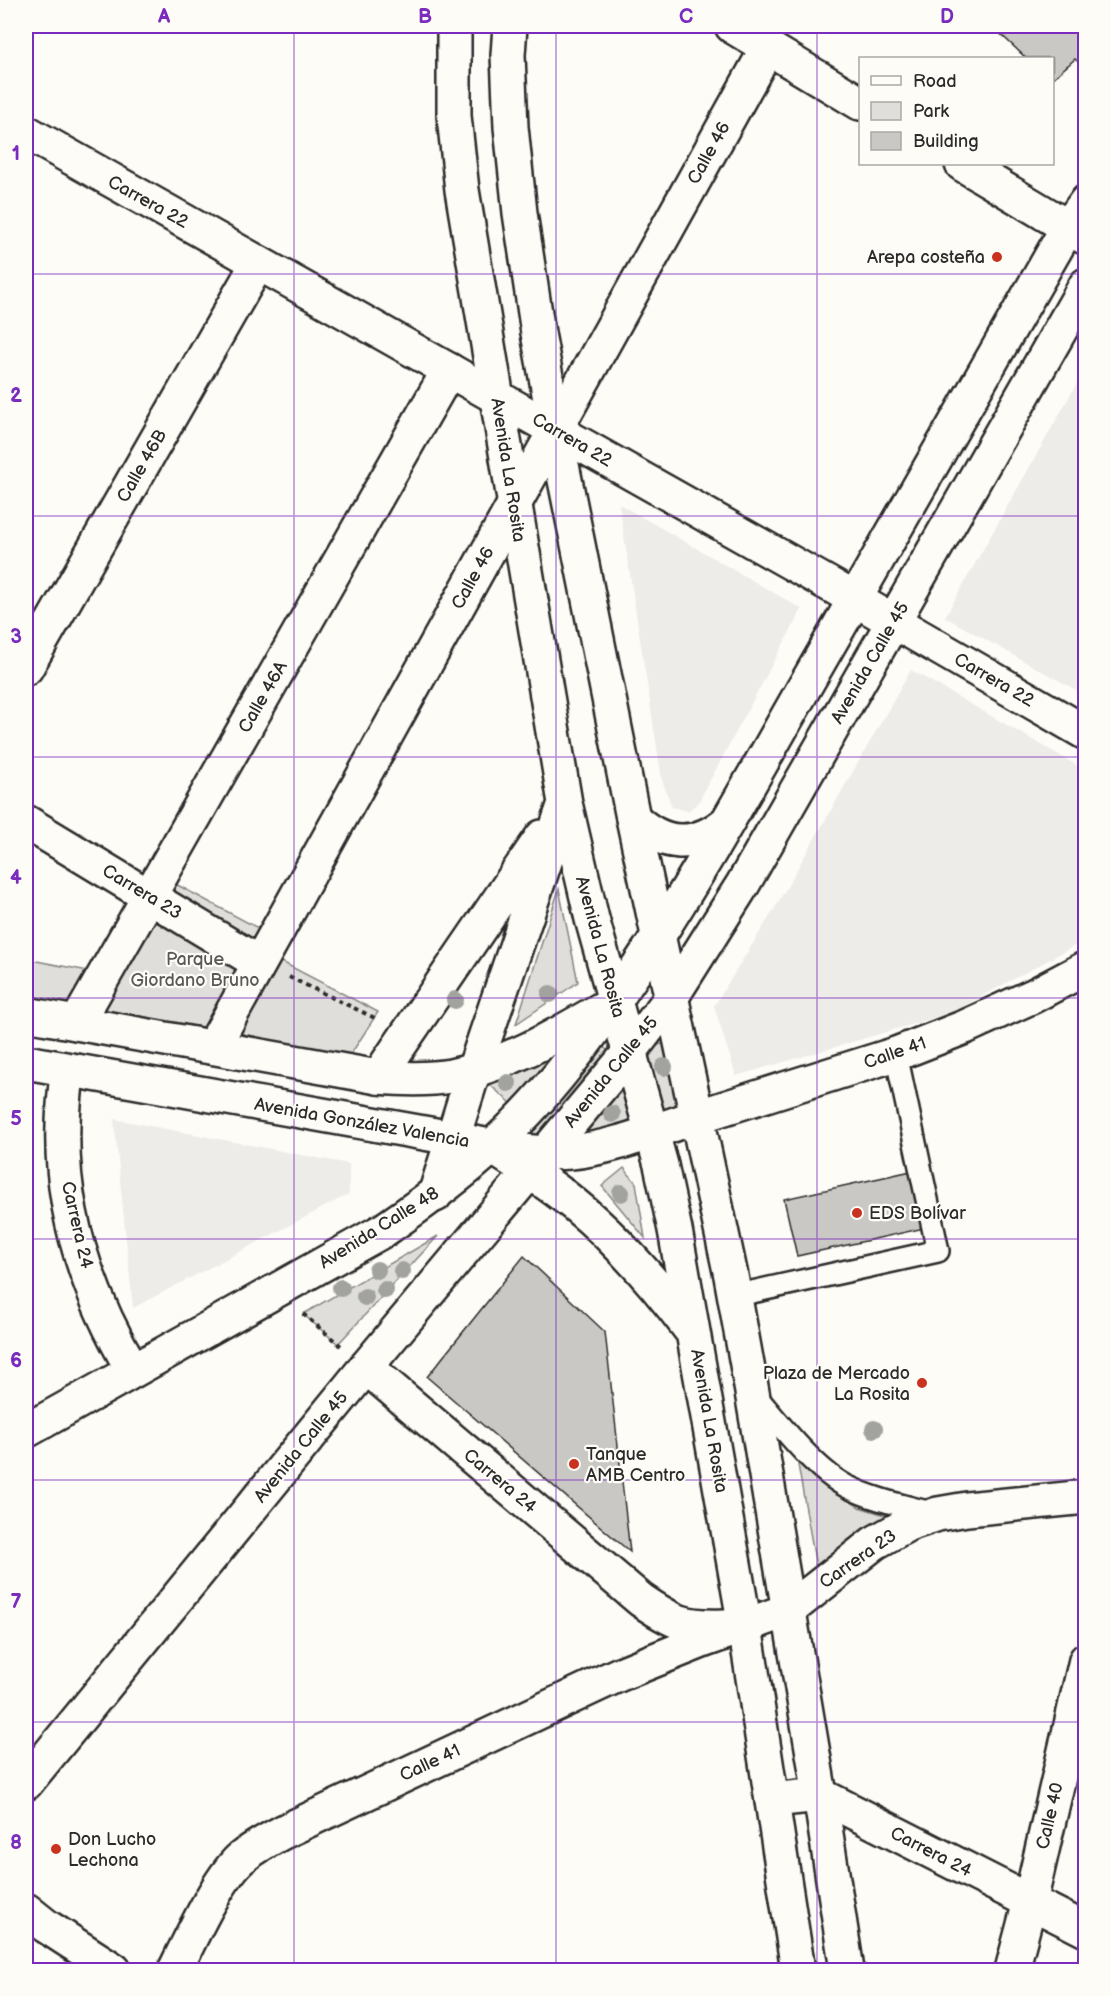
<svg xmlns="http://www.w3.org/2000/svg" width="1111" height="1996" font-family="'Balsamiq Sans',sans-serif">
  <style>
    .built { fill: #edece8 }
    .green { fill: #dfdeda; stroke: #858482; stroke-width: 1.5 }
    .building { fill: #c9c8c4; stroke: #2b2b2b; stroke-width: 1.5 }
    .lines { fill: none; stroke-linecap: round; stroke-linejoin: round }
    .service-casing { stroke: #2b2b2b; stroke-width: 26 }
    .minor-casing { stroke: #2b2b2b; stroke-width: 38 }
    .tertiary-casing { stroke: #2b2b2b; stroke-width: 38 }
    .secondary-casing { stroke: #2b2b2b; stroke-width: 38 }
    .primary-casing { stroke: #2b2b2b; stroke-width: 38 }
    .path { stroke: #2b2b2b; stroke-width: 4; stroke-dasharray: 4.5 4.5; stroke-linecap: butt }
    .service { stroke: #fdfcf7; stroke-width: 21 }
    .minor { stroke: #fdfcf7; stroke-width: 33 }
    .tertiary { stroke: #fdfcf7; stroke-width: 33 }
    .secondary { stroke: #fdfcf7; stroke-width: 33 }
    .primary { stroke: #fdfcf7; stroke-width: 33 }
    .tree { fill: #a2a29f }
    .grid { fill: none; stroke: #7b2cbf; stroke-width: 1.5; stroke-opacity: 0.55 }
    .poi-dot { fill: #c8321e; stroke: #fdfcf7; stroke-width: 2 }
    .labels { text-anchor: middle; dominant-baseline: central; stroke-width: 4.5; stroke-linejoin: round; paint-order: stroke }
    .street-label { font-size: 18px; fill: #2b2b2b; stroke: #fdfcf7 }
    .poi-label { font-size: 18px; fill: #2b2b2b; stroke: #fdfcf7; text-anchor: start }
    .park-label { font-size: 18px; fill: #585857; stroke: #fdfcf7 }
    .neatline { fill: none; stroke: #7b2cbf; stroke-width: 2 }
    .grid-label { font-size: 20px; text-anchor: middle; font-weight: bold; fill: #7b2cbf }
  </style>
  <rect width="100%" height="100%" fill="#fdfcf7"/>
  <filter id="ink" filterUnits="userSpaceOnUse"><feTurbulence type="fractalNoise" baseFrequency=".0167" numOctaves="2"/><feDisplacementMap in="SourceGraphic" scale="12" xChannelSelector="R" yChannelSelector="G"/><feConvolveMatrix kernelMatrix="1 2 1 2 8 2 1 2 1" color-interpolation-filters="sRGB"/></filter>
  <g filter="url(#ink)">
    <path class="built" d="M1085 369V695L945 617Z
      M619 504 802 609 698 803 688 811 672 807 662 780Z
      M911 670 1085 770V940L951 1013 736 1076 714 1006 775 908Z
      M114 1119 349 1164V1194L133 1308Z"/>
    <path class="green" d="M168 880 258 928 277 951 280 961 378 1012 351 1054 306 1056 26 1007V959L93 972Z
      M559 889 578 982 516 1024Z
      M665 1043 684 1109 657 1118 638 1051Z
      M601 1045 612 1054 535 1144 524 1135Z
      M560 1054 512 1104 490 1085Z
      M621 1080 635 1123 573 1136Z
      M624 1168 636 1183 645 1238 602 1186Z
      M438 1236 338 1344 303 1314Z
      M797 1459 827 1486 859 1507 888 1516 850 1540 816 1566Z"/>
    <path class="building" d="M992 26H1086V69L1075 59 1052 79V58H1026Z
      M916 1170 929 1227 797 1256 784 1199Z
      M524 1256 605 1332 630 1552 427 1377Z"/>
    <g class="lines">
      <g class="service-casing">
        <path id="service" d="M734 1296 938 1251 896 1054
          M754 1394C778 1422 814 1469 846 1486 874 1500 905 1506 935 1514"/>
      </g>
      <g class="minor-casing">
        <path id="minor" d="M26 668 258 263
          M26 822 259 963
          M77 1023 449 370
          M213 1047 768 47
          M67 1070C66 1088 63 1107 63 1125 60 1212 89 1296 133 1370
          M696 1117 896 1054 965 1027 1033 996 1086 968
          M366 1367 641 1600C673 1622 685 1628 725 1626
          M26 1910 46 1926 114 1970
          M175 1970C190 1940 216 1882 240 1859 253 1848 268 1840 283 1832L620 1674 702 1641 789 1610 874 1543 908 1524 938 1514 967 1509 1086 1497
          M1012 1970 1030 1902 1086 1660"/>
      </g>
      <g class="tertiary-casing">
        <path id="tertiary" d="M732 26 860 103
          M26 132 834 587 1086 733
          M962 164 1086 238
          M26 1014 378 1077C402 1079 427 1080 451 1076 511 1064 562 1032 614 1002
          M26 1062 452 1138C491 1147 531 1155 571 1152 614 1148 655 1130 696 1117
          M772 1800 820 1795 1086 1930"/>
      </g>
      <g class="secondary-casing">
        <path id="secondary" d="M454 26V116L462 190 565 803 592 919 661 1165 675 1230 745 1626 798 1970
          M510 26 508 55 511 127 520 213 538 333 562 465 633 818 731 1276 752 1392 820 1795 847 1970
          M378 1077 542 837
          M492 1147C520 1165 549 1183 575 1205 619 1241 656 1284 690 1329
          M435 1195 474 1070 565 803"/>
      </g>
      <g class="primary-casing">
        <path id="primary" d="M633 818C663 847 695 849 727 822
          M26 1431 384 1230C435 1195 484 1158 526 1113 566 1071 599 1025 631 977 695 883 749 784 805 686 893 533 980 380 1068 227L1086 202
          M26 1783 366 1367 629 1053 671 998 743 884 1086 285"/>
      </g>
      <path class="path" d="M289 977 377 1019
        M303 1314 341 1346"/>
      <use href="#service" class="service"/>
      <use href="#minor" class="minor"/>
      <use href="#tertiary" class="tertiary"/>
      <use href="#secondary" class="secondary"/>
      <use href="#primary" class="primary"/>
    </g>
    <g class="tree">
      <circle cx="550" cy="994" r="9"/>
      <circle cx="455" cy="1000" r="9"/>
      <circle cx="664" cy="1067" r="9"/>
      <circle cx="508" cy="1083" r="9"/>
      <circle cx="612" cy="1114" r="9"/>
      <circle cx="621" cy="1193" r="9"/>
      <circle cx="377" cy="1270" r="9"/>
      <circle cx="402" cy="1271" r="9"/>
      <circle cx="341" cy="1288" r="9"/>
      <circle cx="385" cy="1290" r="9"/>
      <circle cx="365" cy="1297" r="9"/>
      <circle cx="874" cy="1429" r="9"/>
    </g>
  </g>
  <path class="grid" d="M294 26V1970M556 26V1970M817 26V1970M26 274H1086M26 516H1086M26 757H1086M26 998H1086M26 1239H1086M26 1480H1086M26 1722H1086"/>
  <g class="poi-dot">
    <circle cx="997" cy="257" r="6"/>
    <circle cx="857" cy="1213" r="6"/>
    <circle cx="922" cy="1383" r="6"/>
    <circle cx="574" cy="1464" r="6"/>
    <circle cx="56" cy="1849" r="6"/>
  </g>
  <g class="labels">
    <g class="street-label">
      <text transform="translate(709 153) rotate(-61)">Calle 46</text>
      <text transform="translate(148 202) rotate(29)">Carrera 22</text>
      <text transform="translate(572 440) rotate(30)">Carrera 22</text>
      <text transform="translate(142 466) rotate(-60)">Calle 46B</text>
      <text transform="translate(508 470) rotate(81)">Avenida La Rosita</text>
      <text transform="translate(473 578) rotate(-61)">Calle 46</text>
      <text transform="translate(870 663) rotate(-60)">Avenida Calle 45</text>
      <text transform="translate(994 680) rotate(30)">Carrera 22</text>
      <text transform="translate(263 697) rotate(-60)">Calle 46A</text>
      <text transform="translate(142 892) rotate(31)">Carrera 23</text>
      <text transform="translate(600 947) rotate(75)">Avenida La Rosita</text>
      <text transform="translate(895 1053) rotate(-19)">Calle 41</text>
      <text transform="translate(611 1072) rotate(-51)">Avenida Calle 45</text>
      <text transform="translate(362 1123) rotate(10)">Avenida González Valencia</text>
      <text transform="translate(77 1225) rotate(77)">Carrera 24</text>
      <text transform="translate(379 1228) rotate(-32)">Avenida Calle 48</text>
      <text transform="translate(709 1421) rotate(80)">Avenida La Rosita</text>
      <text transform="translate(301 1447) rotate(-51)">Avenida Calle 45</text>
      <text transform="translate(500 1481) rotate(40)">Carrera 24</text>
      <text transform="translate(858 1559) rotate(-35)">Carrera 23</text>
      <text transform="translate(430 1763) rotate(-25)">Calle 41</text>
      <text transform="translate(1050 1816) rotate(-77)">Calle 40</text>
      <text transform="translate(931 1852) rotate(27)">Carrera 24</text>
    </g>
    <g class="poi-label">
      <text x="985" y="257" text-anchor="end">Arepa costeña</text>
      <text x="869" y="1213">EDS Bolívar</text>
      <text x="910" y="1373" text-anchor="end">Plaza de Mercado<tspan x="910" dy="21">La Rosita</tspan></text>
      <text x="586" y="1454">Tanque<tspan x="586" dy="21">AMB Centro</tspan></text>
      <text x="68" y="1839">Don Lucho<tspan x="68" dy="21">Lechona</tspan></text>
    </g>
    <g class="park-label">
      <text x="195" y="959">Parque<tspan x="195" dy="21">Giordano Bruno</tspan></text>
    </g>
  </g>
  <rect width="1111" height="1996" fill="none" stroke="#fdfcf7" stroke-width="66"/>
  <rect x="859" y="57" width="195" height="108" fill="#fdfcf7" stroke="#a9a8a5" stroke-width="1.5"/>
  <rect x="871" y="76" width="30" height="9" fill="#fdfcf7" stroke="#a9a8a5" stroke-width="1.5"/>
  <text x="913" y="87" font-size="18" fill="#2b2b2b">Road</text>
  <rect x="871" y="102" width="30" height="18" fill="#dfdeda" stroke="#a9a8a5" stroke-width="1.5"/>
  <text x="913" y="117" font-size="18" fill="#2b2b2b">Park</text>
  <rect x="871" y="132" width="30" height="18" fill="#c9c8c4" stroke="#a9a8a5" stroke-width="1.5"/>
  <text x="913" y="147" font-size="18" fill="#2b2b2b">Building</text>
  <rect x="33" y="33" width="1045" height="1930" class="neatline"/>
  <g class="grid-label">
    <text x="164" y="23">A</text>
    <text x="425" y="23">B</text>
    <text x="686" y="23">C</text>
    <text x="947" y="23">D</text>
    <text x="16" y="160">1</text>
    <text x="16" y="402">2</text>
    <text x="16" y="643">3</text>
    <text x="16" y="884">4</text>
    <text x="16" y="1125">5</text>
    <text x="16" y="1367">6</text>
    <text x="16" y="1608">7</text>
    <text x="16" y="1849">8</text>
  </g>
</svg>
